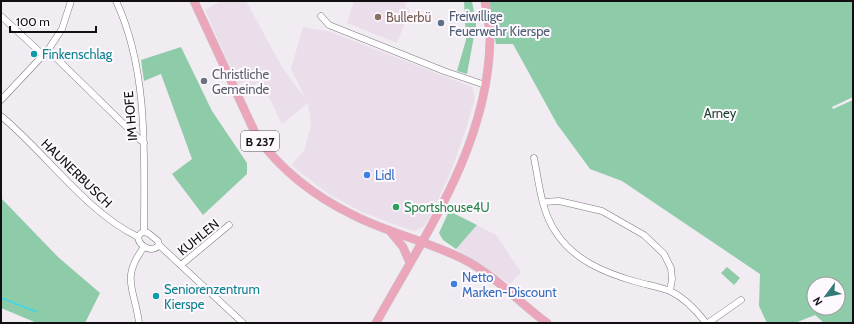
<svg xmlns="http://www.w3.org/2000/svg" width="854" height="324" font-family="Cabin,sans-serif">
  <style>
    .built { fill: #eadeeb }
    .green { fill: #8ecba9; fill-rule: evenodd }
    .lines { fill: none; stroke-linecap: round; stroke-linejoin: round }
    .stream { stroke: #3fd6eb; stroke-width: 1.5 }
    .minor-casing { stroke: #7c767d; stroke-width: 7 }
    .major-casing { stroke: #cbcacb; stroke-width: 9 }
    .minor { stroke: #fff; stroke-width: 6 }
    .major { stroke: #eba6bb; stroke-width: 8 }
    .education-dot { fill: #8d6e63; stroke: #fef9fe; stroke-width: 1.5 }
    .service-dot { fill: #5c6f8a; stroke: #fef9fe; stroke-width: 1.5 }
    .culture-dot { fill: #0f9aa8; stroke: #fef9fe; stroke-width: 1.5 }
    .worship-dot { fill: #6b7280; stroke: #fef9fe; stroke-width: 1.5 }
    .shop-dot { fill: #3f7fe0; stroke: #fef9fe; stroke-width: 1.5 }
    .leisure-dot { fill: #2e9e5b; stroke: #fef9fe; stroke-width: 1.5 }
    .labels { text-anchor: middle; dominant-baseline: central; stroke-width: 4; stroke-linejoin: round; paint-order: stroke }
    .shield { fill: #fef9fe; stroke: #585558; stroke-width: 1 }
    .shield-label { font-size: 12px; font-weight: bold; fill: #110f11 }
    .service-label { font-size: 13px; fill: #4e5e75; stroke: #fef9fe; text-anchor: start }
    .education-label { font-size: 13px; fill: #785e54; stroke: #fef9fe; text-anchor: start }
    .culture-label { font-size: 13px; fill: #0d838f; stroke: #fef9fe; text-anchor: start }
    .worship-label { font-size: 13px; fill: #5b616d; stroke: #fef9fe; text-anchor: start }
    .park-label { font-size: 13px; fill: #1b4731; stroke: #fef9fe }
    .street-label { font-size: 13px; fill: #110f11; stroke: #fef9fe }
    .shop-label { font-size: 13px; fill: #366cbe; stroke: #fef9fe; text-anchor: start }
    .leisure-label { font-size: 13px; fill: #27864d; stroke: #fef9fe; text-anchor: start }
  </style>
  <rect width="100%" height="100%" fill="#f1ebf2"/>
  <path class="built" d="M221 1H246L282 67 306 100 291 69 303 27 328 31 472 87 475 98 465 132 450 174 430 217 424 226 415 231 404 228 362 212 330 195 291 165 304 151 311 126 308 103 282 124 261 81 251 87 248 80 238 85 205 10Z
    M354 1H406L405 7 410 10 397 43 347 23Z
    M477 225 496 235 521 272 510 284 456 249Z"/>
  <path class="green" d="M464 1H472L476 25 467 74 457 71 466 40Z
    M488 1H853V97L832 107 833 109 853 100V323H824L815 315 795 323H767L759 306 760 274 622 181 590 169 557 124 513 44H496ZM814 284H838V308H814Z
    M181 47 212 111 247 163V174L203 215 172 174 192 159 161 74 144 81 141 60Z
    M1 198 58 257 100 293 85 323H37L1 308Z
    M449 211 477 225 456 249 443 240 439 233Z
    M727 267 740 278 734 285 721 273Z"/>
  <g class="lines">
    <path class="stream" d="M1 298 37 312"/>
    <g class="minor-casing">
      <path id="minor" d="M116 1C149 71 144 156 144 232
        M1 16 42 54
        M321 16 329 25 444 71 485 85
        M48 50 62 29 71 1
        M1 100 48 50 139 139 144 143
        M1 116C46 153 85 211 138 237
        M534 158C539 182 541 210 555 231 573 260 605 273 637 282 648 285 660 287 670 291 685 298 696 310 706 323
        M544 202 559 201 602 211 644 235 664 254 671 268 672 279 670 291
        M144 232 148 233 158 241 159 245C152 254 139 246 138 237L141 233Z
        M159 245 243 323
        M181 265 229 225
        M139 323C135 289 120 279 144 247
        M708 323 741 300"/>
    </g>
    <g class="major-casing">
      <path id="major" d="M194 1 257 137C282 171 316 197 353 215 388 233 427 241 463 259 495 275 518 302 547 323
        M389 230 403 247 410 263
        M376 323C425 234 488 146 490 40 490 27 487 14 485 1"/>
    </g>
    <use href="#minor" class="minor"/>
    <use href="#major" class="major"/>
  </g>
  <circle class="education-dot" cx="378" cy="17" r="4"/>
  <circle class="service-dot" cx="441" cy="23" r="4"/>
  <g class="culture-dot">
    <circle cx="34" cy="54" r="4"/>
    <circle cx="156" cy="296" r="4"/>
  </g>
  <circle class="worship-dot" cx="204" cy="81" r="4"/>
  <g class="shop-dot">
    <circle cx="367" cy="175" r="4"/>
    <circle cx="454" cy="284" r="4"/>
  </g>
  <circle class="leisure-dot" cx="396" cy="207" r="4"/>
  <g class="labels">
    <rect class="shield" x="241" y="131" width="38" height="20" rx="3"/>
    <g class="shield-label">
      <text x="260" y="141">B 237</text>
    </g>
    <g class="service-label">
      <text x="449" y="16">Freiwillige<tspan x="449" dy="15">Feuerwehr Kierspe</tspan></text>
    </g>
    <g class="education-label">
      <text x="386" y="17">Bullerbü</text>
    </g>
    <g class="culture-label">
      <text x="42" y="54">Finkenschlag</text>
      <text x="164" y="289">Seniorenzentrum<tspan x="164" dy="15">Kierspe</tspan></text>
    </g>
    <g class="worship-label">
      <text x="212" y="74">Christliche<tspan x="212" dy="15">Gemeinde</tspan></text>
    </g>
    <g class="park-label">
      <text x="720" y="113">Arney</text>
    </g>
    <g class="street-label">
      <text transform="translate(130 116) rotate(-95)">IM HOFE</text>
      <text transform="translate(77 173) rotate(44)">HAUNERBUSCH</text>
      <text transform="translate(198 237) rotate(-39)">KUHLEN</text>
    </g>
    <g class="shop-label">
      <text x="375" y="175">Lidl</text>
      <text x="462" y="277">Netto<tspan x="462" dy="15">Marken-Discount</tspan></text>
    </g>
    <g class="leisure-label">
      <text x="404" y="207">Sportshouse4U</text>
    </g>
  </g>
  <rect width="854" height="324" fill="none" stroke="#110f11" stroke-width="4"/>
  <g transform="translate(826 296) rotate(238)"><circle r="19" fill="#fef9fe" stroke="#9f9b9f"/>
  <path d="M0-3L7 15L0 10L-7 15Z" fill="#337b77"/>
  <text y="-6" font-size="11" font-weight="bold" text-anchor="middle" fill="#110f11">N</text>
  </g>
  <path d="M10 26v6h86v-6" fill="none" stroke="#110f11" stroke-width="2"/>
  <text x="16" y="26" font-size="12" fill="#110f11" stroke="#fef9fe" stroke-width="3" paint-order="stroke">100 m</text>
</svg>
